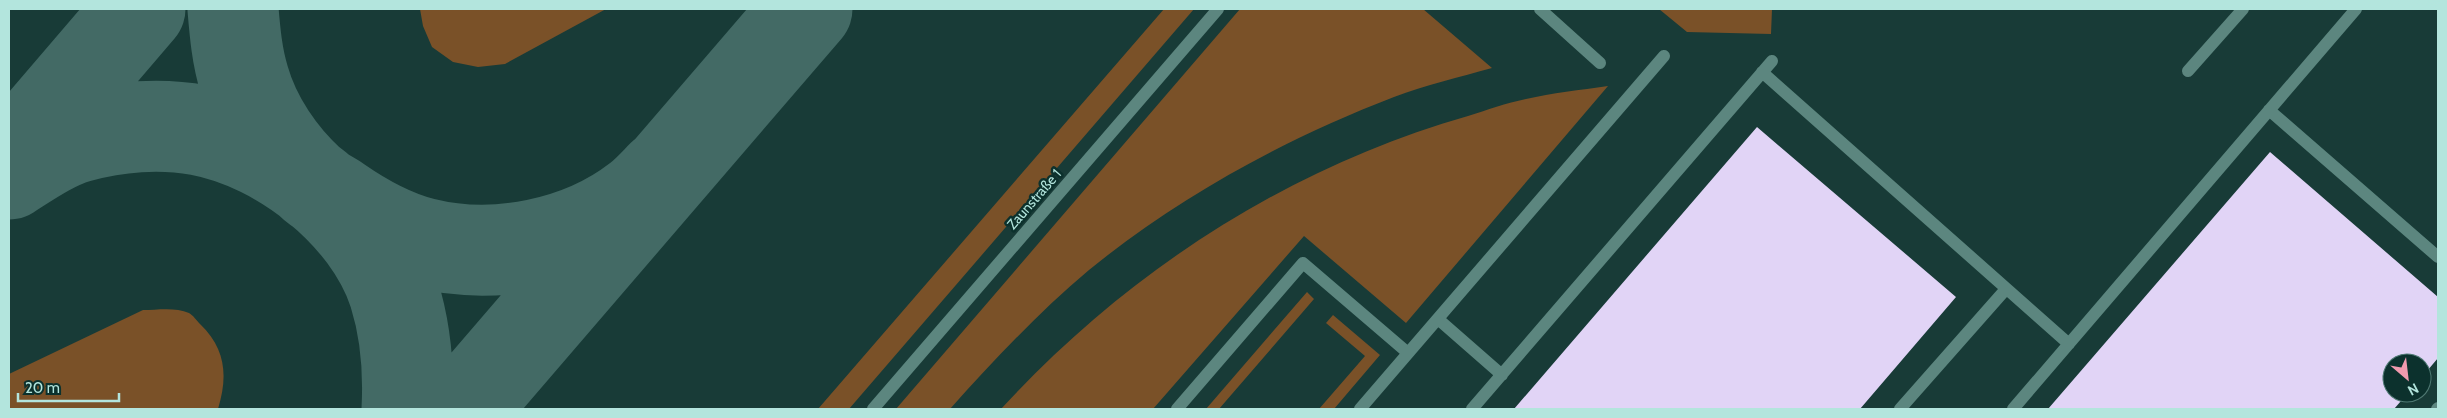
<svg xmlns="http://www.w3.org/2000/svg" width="2447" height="418" font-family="Cabin,sans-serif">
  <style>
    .green { fill: #7a5128 }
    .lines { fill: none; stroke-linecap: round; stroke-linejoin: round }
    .taxiway { stroke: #436a65; stroke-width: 91 }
    .building { fill: #e1d4f6 }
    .minor { stroke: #5c867f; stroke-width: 12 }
    .labels { text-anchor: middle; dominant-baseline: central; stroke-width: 5; stroke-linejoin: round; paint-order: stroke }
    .street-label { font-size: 14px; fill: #b3e5dd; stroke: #0c312d }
  </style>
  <rect width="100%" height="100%" fill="#183b37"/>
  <path class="green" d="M420 9H606L505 64 478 67 453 62 432 47 423 26Z
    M1164 9H1194L849 409H818Z
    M1240 9H1423L1492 68C1460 77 1425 85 1394 97 1285 139 1180 196 1089 270 1039 312 993 361 950 409H896Z
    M1659 9H1772L1771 34 1687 32Z
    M1608 86 1406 323 1304 236 1153 409H1001C1128 271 1287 168 1468 116 1487 110 1506 103 1526 99 1552 93 1580 90 1608 86Z
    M1307 292 1314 299 1219 409H1206Z
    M143 310C157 310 176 307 189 313 193 315 197 321 200 324 226 349 228 376 218 409H9V374Z
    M1333 315 1380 355 1334 409H1319L1365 356 1326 323Z"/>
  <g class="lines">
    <path class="taxiway" d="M233 9C235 33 237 56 244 79 255 118 281 156 311 183 319 191 330 196 339 202 365 220 392 235 423 243 495 261 580 244 638 199 647 192 655 183 663 175
      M9 162 140 9
      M9 174C31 160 54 144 79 137 117 126 161 123 199 130 280 145 368 214 394 293 406 331 409 370 407 409
      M463 409 807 9"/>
  </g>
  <path class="building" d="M1757 127 1956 297 1860 409H1514Z
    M2270 152 2438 297V358L2422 377V363H2392V393H2408L2394 409H2048Z"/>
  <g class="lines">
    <path class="minor" d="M1540 9 1600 63
      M2188 71 2243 9
      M1762 72 2069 344
      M2269 110 2438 257
      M1438 319 1502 375
      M873 409 1218 9
      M1177 409 1303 263 1408 353
      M1360 409 1664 56
      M1472 409 1772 61
      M1900 409 2006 289
      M2013 409 2356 9
      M2437 409 2438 408"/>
  </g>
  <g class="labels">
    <g class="street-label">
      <text transform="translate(1034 199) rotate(-49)">Zaunstraße 1</text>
    </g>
  </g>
  <rect width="2447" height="418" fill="none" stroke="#b3e5dd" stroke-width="20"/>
  <g transform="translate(2407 378) rotate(152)"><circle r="24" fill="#0c312d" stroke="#4f7973"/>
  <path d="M0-4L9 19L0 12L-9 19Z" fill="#f29aaf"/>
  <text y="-8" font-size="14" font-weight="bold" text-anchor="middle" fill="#b3e5dd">N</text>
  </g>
  <path d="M18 393v8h101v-8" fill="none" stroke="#b3e5dd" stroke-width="2.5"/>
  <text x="25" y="393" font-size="15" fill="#b3e5dd" stroke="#0c312d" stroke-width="4" paint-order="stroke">20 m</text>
</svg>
